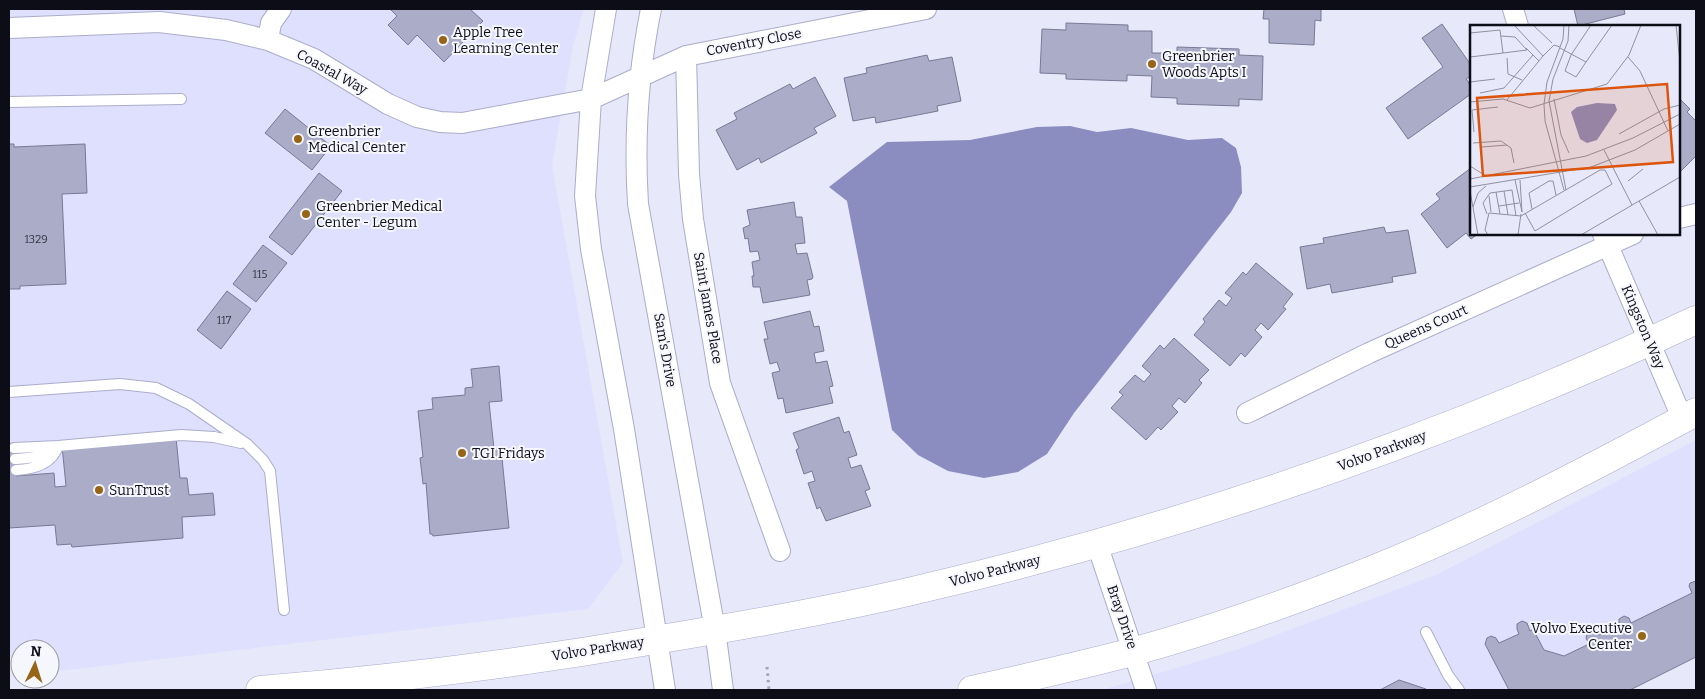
<svg xmlns="http://www.w3.org/2000/svg" width="1705" height="699" font-family="Bitter,serif">
  <style>
    .built { fill: #dfe0fe }
    .water { fill: #8b8cc0 }
    .building { fill: #aaacc8; stroke: #787994 }
    .lines { fill: none; stroke-linecap: round; stroke-linejoin: round }
    .service-casing { stroke: #abadc9; stroke-width: 12 }
    .minor-casing { stroke: #abadc9; stroke-width: 22 }
    .secondary-casing { stroke: #abadc9; stroke-width: 29 }
    .path { stroke: #a3a4b3; stroke-width: 3; stroke-dasharray: 2.5 4; stroke-linecap: butt }
    .service { stroke: #fff; stroke-width: 10 }
    .minor { stroke: #fff; stroke-width: 20 }
    .secondary { stroke: #fff; stroke-width: 28 }
    .poi-dot { fill: #966517; stroke: #f6f7fd; stroke-width: 2 }
    .labels { text-anchor: middle; dominant-baseline: central; stroke-width: 4; stroke-linejoin: round; paint-order: stroke }
    .number-label { font-size: 11px; fill: #343543 }
    .poi-label { font-size: 14px; fill: #0d0d17; stroke: #f6f7fd; text-anchor: start }
    .street-label { font-size: 14px; fill: #0d0d17; stroke: #f6f7fd }
    .inset-road { fill: none; stroke: #90909f; stroke-width: 1 }
    .view { fill: #dd550d; fill-opacity: 0.15; stroke: #dd550d; stroke-width: 2.5 }
    .inset-edge { fill: none; stroke: #0d0d17; stroke-width: 2.5 }
  </style>
  <rect width="100%" height="100%" fill="#e7e8fa"/>
  <path class="built" d="M9 9H584L573 46 552 165 623 563 588 609 50 672V649H20V664L9 655Z
    M1696 440V653L1623 690H1102L1236 650 1438 574Z"/>
  <path class="water" d="M1070 126 1097 132 1131 128 1188 140 1222 138 1236 148 1241 167 1242 193 1231 212 1074 413 1047 454 1018 472 984 478 948 471 918 455 892 430 847 201 829 187 887 142 970 140 1037 127Z"/>
  <path class="building" d="M390 9H470L483 21 444 62 417 35 408 45 388 25 397 16Z
    M1264 9H1321V21L1315 20 1314 45 1269 43V19H1263Z
    M1574 9H1624L1625 14 1578 26Z
    M1066 23 1128 25V31H1152V53H1177V47L1239 49V55L1263 56 1262 100 1239 99V106L1177 104V98L1151 97 1152 76 1127 75V81L1066 79V74L1040 73 1042 29 1066 30Z
    M1442 24 1471 65V76L1466 79 1471 86V94L1408 139 1386 108 1443 67 1422 38Z
    M927 55 929 61 952 57 961 101 937 106 938 111 876 123 875 117 853 121 844 78 867 73 866 68Z
    M815 77 836 116 814 128 817 133 761 163 759 158 737 170 716 130 737 119 734 113 790 84 793 89Z
    M1679 98 1690 109 1687 112 1696 121V156L1680 172 1679 171Z
    M285 109 331 146 312 170 265 133Z
    M9 144H14V147L85 144 87 193 62 194 66 284 20 286V289H9Z
    M1471 168V234H1478L1471 239 1466 233 1447 248 1421 214 1440 199 1436 194Z
    M319 173 342 191 292 255 269 237Z
    M794 202 796 217H802L805 243 795 244 797 254 807 253 813 277 812 279 807 280 810 295 763 303 760 287H753L752 276H754L752 262 760 260 758 251 750 252 748 238 745 239 743 228 750 225 747 210Z
    M1384 227 1386 233 1408 230 1416 273 1392 277 1393 282 1332 293 1330 284 1307 289 1300 247 1324 243 1323 238Z
    M263 245 287 263 256 302 233 284Z
    M1256 263 1293 294 1283 307 1286 309 1268 330 1261 323 1255 330 1262 337 1245 357 1241 353 1230 366 1194 335 1205 322 1203 319 1219 300 1226 306 1232 298 1225 293 1243 272 1246 275Z
    M227 291 251 309 221 349 197 330Z
    M810 311 814 327 819 326 824 351 814 353 816 363 827 361 833 386 829 387 833 403 786 413 783 398 778 399 772 373 780 371 777 362 770 364 764 339H768L764 322Z
    M1174 338 1209 370 1199 380 1202 383 1185 403 1179 398 1172 406 1178 412 1161 430 1158 427 1146 440 1111 408 1123 395 1119 392 1135 375 1144 382 1151 374 1142 366 1160 345 1164 349Z
    M499 366 502 401 489 402 494 449 501 448 509 528 433 536 432 534H430L426 483 423 484 420 458 423 457 418 411 433 409 432 398 465 395V388L473 387 471 369Z
    M839 417 844 433 849 431 857 455 848 458 851 468 861 465 870 489 865 491 871 506 826 521 820 507 817 509 808 483 815 481 812 471 804 474 796 450 799 448 793 433Z
    M176 437 180 478H187L189 495 213 493 215 515 182 517 183 538 72 547 71 544 57 545 55 525 9 528V444L13 443 16 476 54 473 55 487 66 486 62 446Z
    M1696 581V657L1630 690H1509L1485 644 1487 638 1491 636 1496 638 1499 643 1519 634 1517 629V624L1522 621 1527 623 1530 631 1533 629 1544 650 1564 656 1589 644 1586 638 1587 634 1596 632 1599 635 1619 625V619L1624 616 1629 618 1631 623 1692 593 1689 586 1690 583Z
    M1399 680 1426 689V690H1380Z"/>
  <g class="lines">
    <g class="service-casing">
      <path id="service" d="M9 102 181 99
        M9 392 120 384 156 388 189 404 247 444 263 460 270 471 284 610
        M14 448 58 446 181 435 214 437 241 443
        M15 459C29 458 45 458 56 448
        M16 470C33 469 52 465 58 446
        M1426 632 1448 675 1459 690"/>
    </g>
    <g class="minor-casing">
      <path id="minor" d="M606 9 591 99 585 196 591 249 624 429 665 690
        M651 9C638 73 634 139 638 204L715 630 723 690
        M1513 9 1518 26
        M9 28 159 22 226 30 268 40 314 59 388 104 417 117 440 122 462 123 591 99 686 56 926 9
        M268 40 271 23 281 9
        M686 56 689 174 693 219 720 383 780 551
        M1679 218 1696 214
        M1603 234 1683 420
        M1247 413 1369 353 1633 234
        M1097 544 1146 690"/>
    </g>
    <g class="secondary-casing">
      <path id="secondary" d="M260 690C394 679 529 662 661 639 753 624 844 608 933 586 1196 524 1452 434 1696 320
        M972 690C1025 678 1079 666 1132 652 1213 630 1294 601 1372 570 1484 525 1590 469 1696 412"/>
    </g>
    <path class="path" d="M767 667 769 690"/>
    <use href="#service" class="service"/>
    <use href="#minor" class="minor"/>
    <use href="#secondary" class="secondary"/>
  </g>
  <g class="poi-dot">
    <circle cx="443" cy="40" r="5"/>
    <circle cx="1152" cy="64" r="5"/>
    <circle cx="298" cy="139" r="5"/>
    <circle cx="306" cy="214" r="5"/>
    <circle cx="462" cy="453" r="5"/>
    <circle cx="99" cy="490" r="5"/>
    <circle cx="1642" cy="636" r="5"/>
  </g>
  <g class="labels">
    <g class="number-label">
      <text x="36" y="239">1329</text>
      <text x="260" y="274">115</text>
      <text x="224" y="320">117</text>
    </g>
    <g class="poi-label">
      <text x="453" y="32">Apple Tree<tspan x="453" dy="16">Learning Center</tspan></text>
      <text x="1162" y="56">Greenbrier<tspan x="1162" dy="16">Woods Apts I</tspan></text>
      <text x="308" y="131">Greenbrier<tspan x="308" dy="16">Medical Center</tspan></text>
      <text x="316" y="206">Greenbrier Medical<tspan x="316" dy="16">Center - Legum</tspan></text>
      <text x="472" y="453">TGI Fridays</text>
      <text x="109" y="490">SunTrust</text>
      <text x="1632" y="628" text-anchor="end">Volvo Executive<tspan x="1632" dy="16">Center</tspan></text>
    </g>
    <g class="street-label">
      <text transform="translate(754 42) rotate(-11)">Coventry Close</text>
      <text transform="translate(332 72) rotate(29)">Coastal Way</text>
      <text transform="translate(708 308) rotate(80)">Saint James Place</text>
      <text transform="translate(1426 327) rotate(-24)">Queens Court</text>
      <text transform="translate(1643 327) rotate(67)">Kingston Way</text>
      <text transform="translate(665 350) rotate(80)">Sam's Drive</text>
      <text transform="translate(1382 451) rotate(-20)">Volvo Parkway</text>
      <text transform="translate(995 571) rotate(-14)">Volvo Parkway</text>
      <text transform="translate(1122 617) rotate(71)">Bray Drive</text>
      <text transform="translate(598 649) rotate(-9)">Volvo Parkway</text>
    </g>
  </g>
  <g transform="translate(1470 25)">
    <rect width="210" height="210" fill="#e7e8fa"/>
    <path d="M127 78 145 79 147 85 127 115 117 118 110 114 101 87 107 82Z" fill="#8b8cc0"/>
    <path class="inset-road" d="M44 0 73 31M63 0 82 18M94 0 93 14 77 57 74 79 75 96 94 165M206 0 210 37M0 8 30 5 33 28 0 32M31 11 45 12 57 25 33 28M56 23 69 36M90 23 116 37 142 0M158 32 170 46 198 106M37 33 38 49 52 55M116 37 106 52 95 46 101 30 121 0M0 57 25 54M10 68 34 63 63 30M84 74 91 110 99 128M37 75 73 31 84 20 90 22M0 77 33 74 60 83 137 59 159 30 171 0M4 107 2 85 28 82M149 109 194 84 210 80M3 118 31 116 41 123 44 138M12 122 37 120M134 125 162 180M0 141 16 151M0 154 116 131 163 113 210 89M45 155 52 187 50 155M158 156 173 144M0 162 121 142 165 125 210 99M96 165 79 76 83 54 98 16 99 0M0 166 8 210M34 166 38 190M26 167 30 189M19 171 21 187M169 176 188 210M29 181 49 178M3 182 8 168 16 161M62 184 59 168 79 156H83L86 170M17 189 13 178 20 168 42 165 46 191M18 210 15 205 19 188 51 191 130 145H135L142 159 65 206 55 188M48 210 51 189M111 210 210 152"/>
    <path class="view" d="M197 59 203 137 13 151 7 73Z"/>
    <rect width="210" height="210" class="inset-edge"/>
  </g>
  <rect width="1705" height="699" fill="none" stroke="#0d0d17" stroke-width="20"/>
  <g transform="translate(35 664) rotate(4)"><circle r="24" fill="#f6f7fd" stroke="#9999a1"/>
  <path d="M0-4L9 19L0 12L-9 19Z" fill="#966517"/>
  <text y="-8" font-size="14" font-weight="bold" text-anchor="middle" fill="#0d0d17">N</text>
  </g>
</svg>
